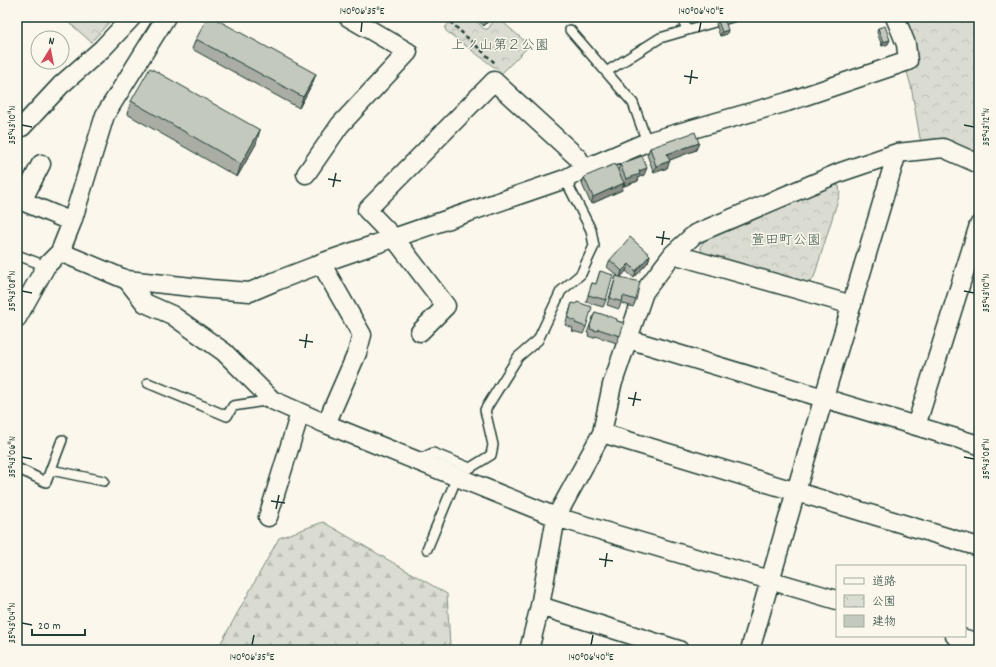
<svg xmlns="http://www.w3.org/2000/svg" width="996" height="667" font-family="Dekko,'Klee One',sans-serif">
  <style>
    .forest { fill: url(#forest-firs); stroke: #7d8c82 }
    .park { fill: url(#park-crowns); stroke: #7d8c82 }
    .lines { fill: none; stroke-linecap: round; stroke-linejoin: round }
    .lane-casing { stroke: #1f3d34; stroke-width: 12 }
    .street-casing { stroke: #1f3d34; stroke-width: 21 }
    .path { stroke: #1f3d34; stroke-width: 2.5; stroke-dasharray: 4 3; stroke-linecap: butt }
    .lane { stroke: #fbf7ec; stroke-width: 9 }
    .street { stroke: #fbf7ec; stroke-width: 18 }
    .wall { fill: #a9ada3; stroke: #1f3d34 }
    .shaded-wall { fill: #898d85; stroke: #1f3d34 }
    .building { fill: #c4c9be; stroke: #1f3d34 }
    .ticks { fill: none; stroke: #1f3d34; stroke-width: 1.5 }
    .labels { text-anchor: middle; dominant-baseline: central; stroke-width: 3; stroke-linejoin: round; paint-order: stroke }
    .park-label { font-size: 14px; fill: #455d53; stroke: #fbf7ec }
    .neatline { fill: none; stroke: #1f3d34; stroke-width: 1.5 }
    .ticks-label { font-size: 10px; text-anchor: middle; fill: #1f3d34 }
  </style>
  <defs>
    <pattern id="forest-firs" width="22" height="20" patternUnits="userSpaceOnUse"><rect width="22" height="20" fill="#dbdcd1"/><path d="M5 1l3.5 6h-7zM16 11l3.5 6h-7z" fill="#bcbeb4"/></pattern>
    <pattern id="park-crowns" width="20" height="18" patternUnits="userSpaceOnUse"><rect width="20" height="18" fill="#dbdcd1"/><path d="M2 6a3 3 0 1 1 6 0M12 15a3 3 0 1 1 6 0" fill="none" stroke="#bcbeb4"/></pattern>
  </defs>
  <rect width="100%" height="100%" fill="#fbf7ec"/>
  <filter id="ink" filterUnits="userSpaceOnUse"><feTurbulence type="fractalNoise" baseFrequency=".025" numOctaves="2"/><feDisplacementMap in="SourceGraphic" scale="8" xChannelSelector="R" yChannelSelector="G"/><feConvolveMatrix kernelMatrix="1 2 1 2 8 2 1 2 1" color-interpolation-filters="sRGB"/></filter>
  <g filter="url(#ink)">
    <path class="forest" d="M323 522 447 594 450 646 445 650H217L279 538Z"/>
    <path class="park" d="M63 17H114L91 42Z
      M453 17H472L484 29H488L495 19 498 18 527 43 526 49 502 73 446 31 445 28Z
      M898 17H979V161L921 144 911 86 907 72H908V70Z
      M832 184 839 186 840 193 814 277 811 281 807 283 704 256 700 247 708 236Z"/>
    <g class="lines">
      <g class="lane-casing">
        <path id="lane" d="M682 17 687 30
          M570 30 633 103 647 142
          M606 72 660 38 732 17
          M17 255 46 266
          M148 383 227 416 233 406 272 400
          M418 460 433 453 470 468 491 455 493 445 485 410 518 357 538 340 561 291 581 274 594 246 591 230 565 179
          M17 468 46 482 62 440
          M51 470 104 481
          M427 549 457 477"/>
      </g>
      <g class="street-casing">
        <path id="street" d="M17 129 22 127 61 85 102 49 132 17
          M41 164 22 201 72 222
          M306 174 340 125 408 52 348 17
          M60 252 127 280 145 303 172 315 224 352 272 400 326 424 556 517 837 600
          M673 254 852 305
          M321 263 362 335 357 353 326 424
          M127 280 210 289 250 292 276 281 315 266 321 263 565 179 584 169 647 142 787 102 908 61 906 44 895 17
          M17 318 46 266 60 252 72 222 105 115 166 17
          M420 332 446 306 395 239 367 210 494 81 578 158 584 169
          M628 339 979 445
          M916 426 979 225
          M602 433 979 547
          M268 517 300 413
          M540 606 679 650
          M955 636 979 643
          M529 650 540 606 556 517 602 433 612 385 644 292 673 254 695 234 841 172 897 153 943 148 979 164
          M750 650 796 491 897 153"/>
      </g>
      <path class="path" d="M445 17 496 64"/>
      <use href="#lane" class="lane"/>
      <use href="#street" class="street"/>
    </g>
    <path class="wall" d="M474 17H492L484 26Z
      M718 21 727 34 720 36 716 24Z
      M878 28 888 44 882 46 877 32Z
      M196 39 316 74 312 84 299 108 192 49Z
      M131 101 256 144 237 177 127 114Z
      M650 148 696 150 669 160 667 168 654 173 647 155Z
      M620 164 644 175 639 177 638 181 624 186 623 185 622 190 591 204 582 184 584 177 618 170Z
      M650 255 648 262 634 278 626 271 621 277 636 300 633 307 621 303 619 309 607 305 616 276H618L607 267 610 260Z
      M600 271 606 300 603 307 586 302 592 283 596 284Z
      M572 303 586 327 583 334 572 331 573 328 565 325Z
      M595 312 617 321 624 323 617 343 595 336 594 338 588 336 589 334 587 333Z"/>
    <path class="shaded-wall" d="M488 17H492L484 26 486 19Z
      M728 30 727 34 720 36 722 32Z
      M890 40 888 44 882 46 883 42Z
      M316 74 312 84 299 108 303 97Z
      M260 130 256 144 237 177 241 164Z
      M699 143 696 150 665 162 667 154Z
      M670 161 667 168 654 173 656 166Z
      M647 168 644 175 639 177 638 181 624 186 626 179 639 171Z
      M624 183 622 190 591 204 593 197Z
      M650 255 648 262 634 278 636 271Z
      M629 264 626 271 620 278 622 271Z"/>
    <path class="building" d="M208 17H212L316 74 303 97 196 39Z
      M724 18 728 30 722 32 718 21Z
      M885 26 890 40 883 42 878 28Z
      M150 68 260 130 241 164 131 101Z
      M695 132 699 143 667 154 670 161 656 166 650 148Z
      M642 156 647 168 639 171 640 174 626 179 620 164Z
      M615 164 624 183 593 197 584 177Z
      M630 237 650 255 636 271 629 264 622 271 610 260Z
      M600 271 613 275 606 300 588 295 592 283 596 284Z
      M616 276 640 282 636 300 623 296 622 302 610 298Z
      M577 302 592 307 586 327 575 323 576 321 568 318 572 303 576 304Z
      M595 312 617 319V321L624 323 620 336 598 329 597 331 590 329 591 327 590 326Z"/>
  </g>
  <path class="ticks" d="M361 32 362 22M699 32 701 22M684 76 698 78M690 84 692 70M22 125 32 127M964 125 974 127M328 179 341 181M333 187 336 173M656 237 670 239M662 245 664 231M22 291 32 293M964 291 974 293M299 340 313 342M305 348 307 334M628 398 641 400M633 406 636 392M22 457 32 459M964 457 974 459M271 501 285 503M276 509 279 495M599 559 613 561M605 567 607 553M22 623 32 625M252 645 254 635M591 645 593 635"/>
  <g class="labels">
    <g class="park-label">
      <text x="500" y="46">上ノ山第２公園</text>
      <text x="786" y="241">萱田町公園</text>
    </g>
  </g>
  <rect width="996" height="667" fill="none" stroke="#fbf7ec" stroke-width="44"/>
  <rect x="836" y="565" width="130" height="72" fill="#fbf7ec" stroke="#a3ada2"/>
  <rect x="844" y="578" width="20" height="6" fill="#fbf7ec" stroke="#a3ada2"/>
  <text x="872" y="585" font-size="12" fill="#1f3d34">道路</text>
  <rect x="844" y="595" width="20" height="12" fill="url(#park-crowns)" stroke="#a3ada2"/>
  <text x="872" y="605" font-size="12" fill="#1f3d34">公園</text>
  <rect x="844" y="615" width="20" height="12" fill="#c4c9be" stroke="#a3ada2"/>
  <text x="872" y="625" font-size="12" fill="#1f3d34">建物</text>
  <g transform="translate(50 50) rotate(10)"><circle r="19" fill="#fbf7ec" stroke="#a3ada2"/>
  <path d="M0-3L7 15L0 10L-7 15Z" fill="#d1495b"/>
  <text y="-6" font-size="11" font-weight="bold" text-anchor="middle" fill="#1f3d34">N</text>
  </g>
  <path d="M32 629v6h53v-6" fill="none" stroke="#1f3d34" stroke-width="2"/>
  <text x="38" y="629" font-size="12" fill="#1f3d34" stroke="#fbf7ec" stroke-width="3" paint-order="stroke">20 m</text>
  <rect x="22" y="22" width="952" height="623" class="neatline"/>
  <g class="ticks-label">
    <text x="362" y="14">140°06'35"E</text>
    <text x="701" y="14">140°06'40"E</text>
    <text transform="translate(11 125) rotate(-90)" y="4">35°43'10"N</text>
    <text transform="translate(985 127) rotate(-90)" y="4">35°43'12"N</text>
    <text transform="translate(11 291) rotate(-90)" y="4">35°43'08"N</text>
    <text transform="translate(985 293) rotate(-90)" y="4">35°43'10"N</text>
    <text transform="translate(11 457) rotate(-90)" y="4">35°43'06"N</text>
    <text transform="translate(985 459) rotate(-90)" y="4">35°43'08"N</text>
    <text transform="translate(11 623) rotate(-90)" y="4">35°43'04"N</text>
    <text x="252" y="660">140°06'35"E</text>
    <text x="591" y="660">140°06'40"E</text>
  </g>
</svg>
